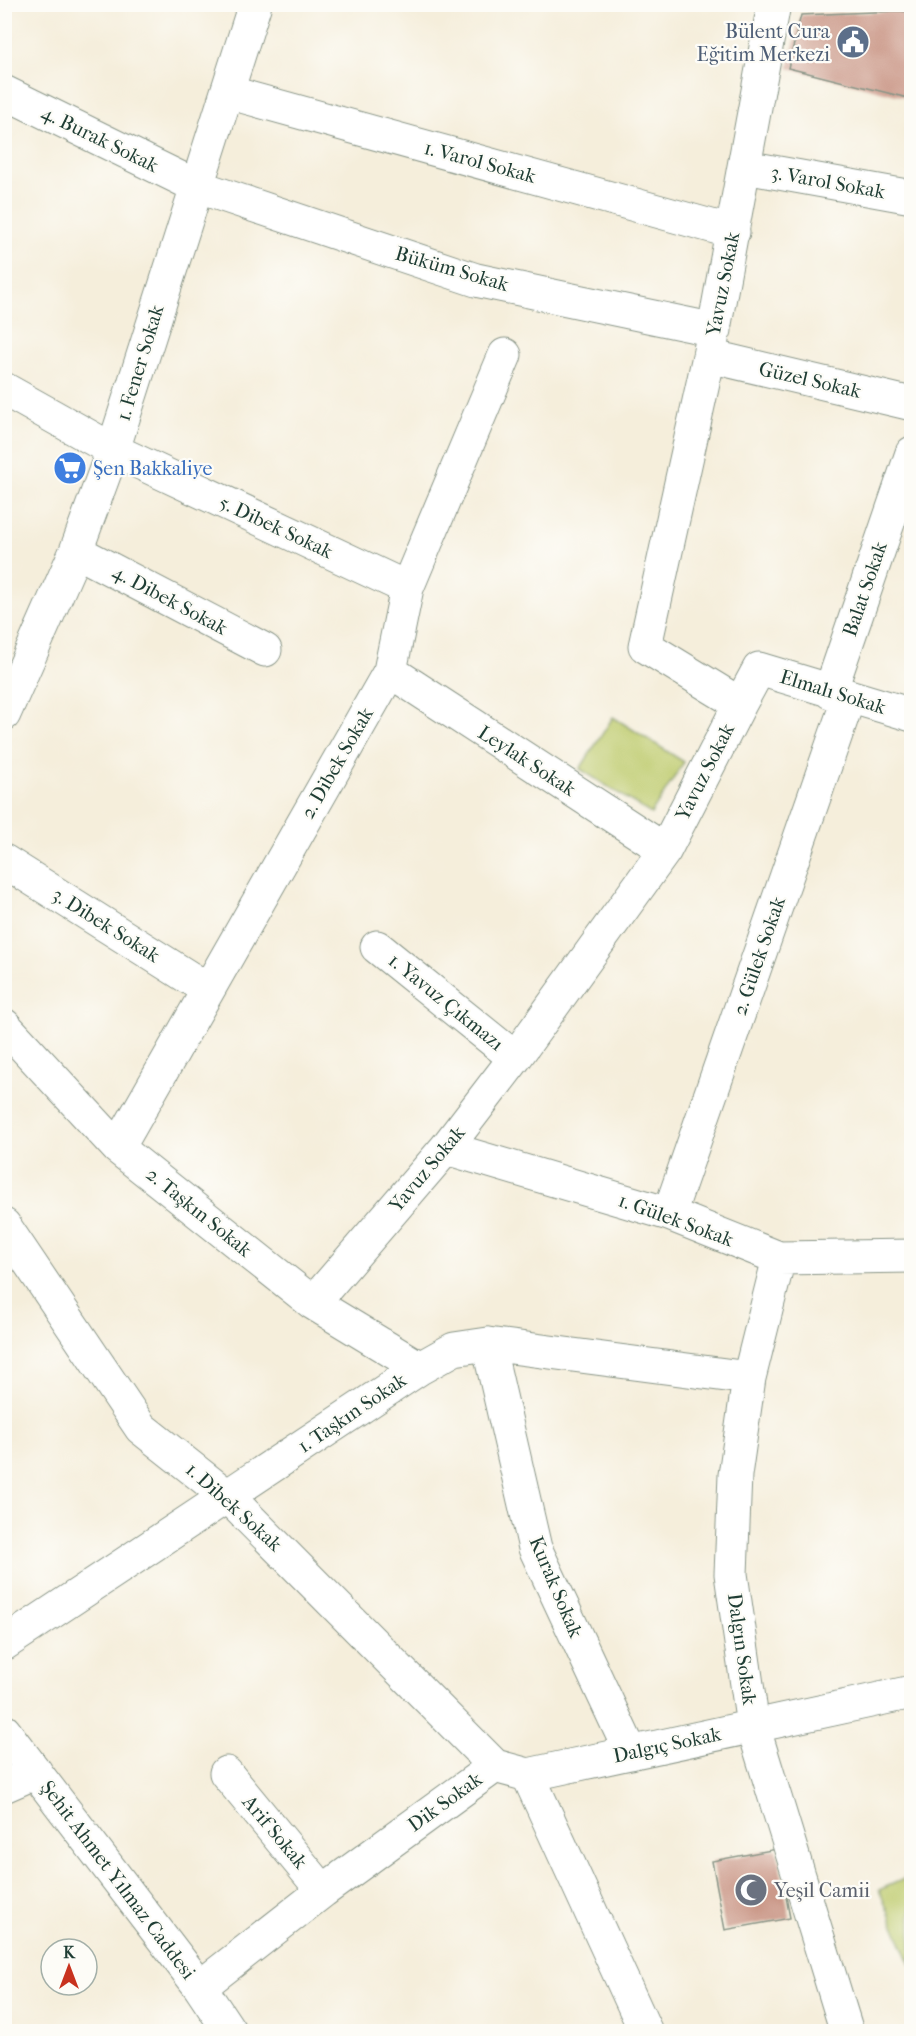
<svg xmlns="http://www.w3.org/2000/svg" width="916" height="2036" font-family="'IM FELL French Canon',serif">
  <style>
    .green { fill: #bdca6c; stroke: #6e8450; stroke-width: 1.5 }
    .building { fill: #cb9989 }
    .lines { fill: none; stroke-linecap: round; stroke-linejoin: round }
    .minor-casing { stroke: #8a9688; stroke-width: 35 }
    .minor { stroke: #fff; stroke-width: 33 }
    .labels { text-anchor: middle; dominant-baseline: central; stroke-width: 4.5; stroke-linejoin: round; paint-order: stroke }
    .service-label { font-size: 20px; fill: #4e5e75; stroke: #fdfcf7; text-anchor: end }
    .street-label { font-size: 20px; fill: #1f3d34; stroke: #fdfcf7 }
    .shop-label { font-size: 20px; fill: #366cbe; stroke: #fdfcf7; text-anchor: start }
    .worship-label { font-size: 20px; fill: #5b616d; stroke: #fdfcf7; text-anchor: start }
  </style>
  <rect width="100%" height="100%" fill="#fdfcf7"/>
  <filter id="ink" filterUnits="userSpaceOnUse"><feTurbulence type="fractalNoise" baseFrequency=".0167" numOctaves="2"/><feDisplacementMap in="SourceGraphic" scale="12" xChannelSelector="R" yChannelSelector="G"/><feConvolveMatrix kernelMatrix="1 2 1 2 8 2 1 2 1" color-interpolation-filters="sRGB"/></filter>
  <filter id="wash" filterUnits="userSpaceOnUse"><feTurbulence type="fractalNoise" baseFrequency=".008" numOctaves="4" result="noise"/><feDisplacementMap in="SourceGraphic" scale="24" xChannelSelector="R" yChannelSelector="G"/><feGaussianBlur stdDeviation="1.35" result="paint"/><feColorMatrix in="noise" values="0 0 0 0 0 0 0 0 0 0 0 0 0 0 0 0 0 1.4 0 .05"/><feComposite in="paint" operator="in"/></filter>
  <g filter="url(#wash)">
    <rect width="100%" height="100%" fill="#f5eedb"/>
    <path class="green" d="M613 717 684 762 651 814 580 769Z
      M911 1876V1965L879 1890Z"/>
    <g id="blocks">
      <path class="building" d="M898 11 912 12V99L788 68 801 15Z
        M777 1849 790 1918 725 1930 712 1861Z"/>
    </g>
  </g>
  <g filter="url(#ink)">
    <use href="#blocks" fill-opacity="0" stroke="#8a9688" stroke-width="1.5"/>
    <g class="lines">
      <g class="minor-casing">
        <path id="minor" d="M4 92 196 186 476 280 715 330
          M227 92 733 232
          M745 167 912 197
          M709 356 912 404
          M4 389 113 450 407 588
          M76 551 265 650
          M390 671 665 850
          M830 692 912 453
          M740 704 759 669 912 715
          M4 714 76 551 113 450 255 4
          M4 861 207 989
          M377 947 515 1058
          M4 1025 118 1148 313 1303 420 1368
          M118 1148 390 671 407 588 505 355
          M446 1148 669 1214 779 1258 912 1256
          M669 1214 849 697
          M4 1225 141 1428 227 1496 495 1766
          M779 1258 749 1378 735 1475 731 1574 753 1726 847 2032
          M313 1303 446 1148 515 1058 665 850 740 704 645 646 709 356 774 4
          M488 1344 535 1548 631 1753
          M4 1644 420 1368 454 1349 488 1344 749 1378
          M4 1731 200 1987 230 2032
          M226 1773 323 1891
          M528 1775 912 1692
          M4 1786 36 1772
          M200 1987 323 1891 495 1766 528 1775 646 2032"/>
      </g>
      <use href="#minor" class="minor"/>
    </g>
  </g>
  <defs>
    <g id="civic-disc" transform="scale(1.725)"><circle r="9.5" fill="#5c6f8a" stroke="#fdfcf7"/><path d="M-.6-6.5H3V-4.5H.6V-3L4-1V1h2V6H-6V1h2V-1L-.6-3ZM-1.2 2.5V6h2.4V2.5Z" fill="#fff"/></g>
    <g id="supermarket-disc" transform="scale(1.725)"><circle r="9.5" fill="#3f7fe0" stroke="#fdfcf7"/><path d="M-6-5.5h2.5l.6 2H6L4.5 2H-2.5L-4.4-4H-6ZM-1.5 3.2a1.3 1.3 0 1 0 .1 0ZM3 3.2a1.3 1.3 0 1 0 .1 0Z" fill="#fff"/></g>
    <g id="mosque-disc" transform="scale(1.725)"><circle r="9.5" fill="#6b7280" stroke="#fdfcf7"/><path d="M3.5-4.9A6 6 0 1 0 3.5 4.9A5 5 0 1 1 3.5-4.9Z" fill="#fff"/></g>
  </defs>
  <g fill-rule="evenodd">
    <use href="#civic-disc" x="853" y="42"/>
    <use href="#supermarket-disc" x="70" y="468"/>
    <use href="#mosque-disc" x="751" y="1890"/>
  </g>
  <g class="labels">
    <g class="service-label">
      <text x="830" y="31">Bülent Cura<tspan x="830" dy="23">Eğitim Merkezi</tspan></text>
    </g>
    <g class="street-label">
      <text transform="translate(100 139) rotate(26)">4. Burak Sokak</text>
      <text transform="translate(480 162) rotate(15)">1. Varol Sokak</text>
      <text transform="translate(828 182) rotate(10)">3. Varol Sokak</text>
      <text transform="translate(452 269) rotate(16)">Büküm Sokak</text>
      <text transform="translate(723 284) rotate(-79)">Yavuz Sokak</text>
      <text transform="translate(140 363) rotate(-73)">1. Fener Sokak</text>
      <text transform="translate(810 380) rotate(13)">Güzel Sokak</text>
      <text transform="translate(276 527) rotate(25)">5. Dibek Sokak</text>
      <text transform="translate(865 589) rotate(-71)">Balat Sokak</text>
      <text transform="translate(170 600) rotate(28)">4. Dibek Sokak</text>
      <text transform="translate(833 692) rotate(17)">Elmalı Sokak</text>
      <text transform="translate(527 761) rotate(33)">Leylak Sokak</text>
      <text transform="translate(337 763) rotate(-60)">2. Dibek Sokak</text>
      <text transform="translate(705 772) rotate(-63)">Yavuz Sokak</text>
      <text transform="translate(106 925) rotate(32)">3. Dibek Sokak</text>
      <text transform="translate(759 956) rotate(-71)">2. Gülek Sokak</text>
      <text transform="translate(446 1002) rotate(39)">1. Yavuz Çıkmazı</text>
      <text transform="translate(427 1169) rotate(-50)">Yavuz Sokak</text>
      <text transform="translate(199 1212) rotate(39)">2. Taşkın Sokak</text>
      <text transform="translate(676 1220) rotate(20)">1. Gülek Sokak</text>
      <text transform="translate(352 1413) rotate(-34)">1. Taşkın Sokak</text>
      <text transform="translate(234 1507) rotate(42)">1. Dibek Sokak</text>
      <text transform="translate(556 1587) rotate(67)">Kurak Sokak</text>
      <text transform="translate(742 1649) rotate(82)">Dalgın Sokak</text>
      <text transform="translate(667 1745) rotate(-12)">Dalgıç Sokak</text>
      <text transform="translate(445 1802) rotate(-36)">Dik Sokak</text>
      <text transform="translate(275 1832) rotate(50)">Arif Sokak</text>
      <text transform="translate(118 1880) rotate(53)">Şehit Ahmet Yılmaz Caddesi</text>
    </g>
    <g class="shop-label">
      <text x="93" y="468">Şen Bakkaliye</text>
    </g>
    <g class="worship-label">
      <text x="774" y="1890">Yeşil Camii</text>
    </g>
  </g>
  <rect width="916" height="2036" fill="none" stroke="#fdfcf7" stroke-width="24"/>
  <g transform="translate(69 1967)"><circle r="28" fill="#fdfcf7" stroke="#a4b0a9" stroke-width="1.5"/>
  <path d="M0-4.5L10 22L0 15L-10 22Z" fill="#c8321e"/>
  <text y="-9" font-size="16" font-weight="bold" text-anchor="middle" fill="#1f3d34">K</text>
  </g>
</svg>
